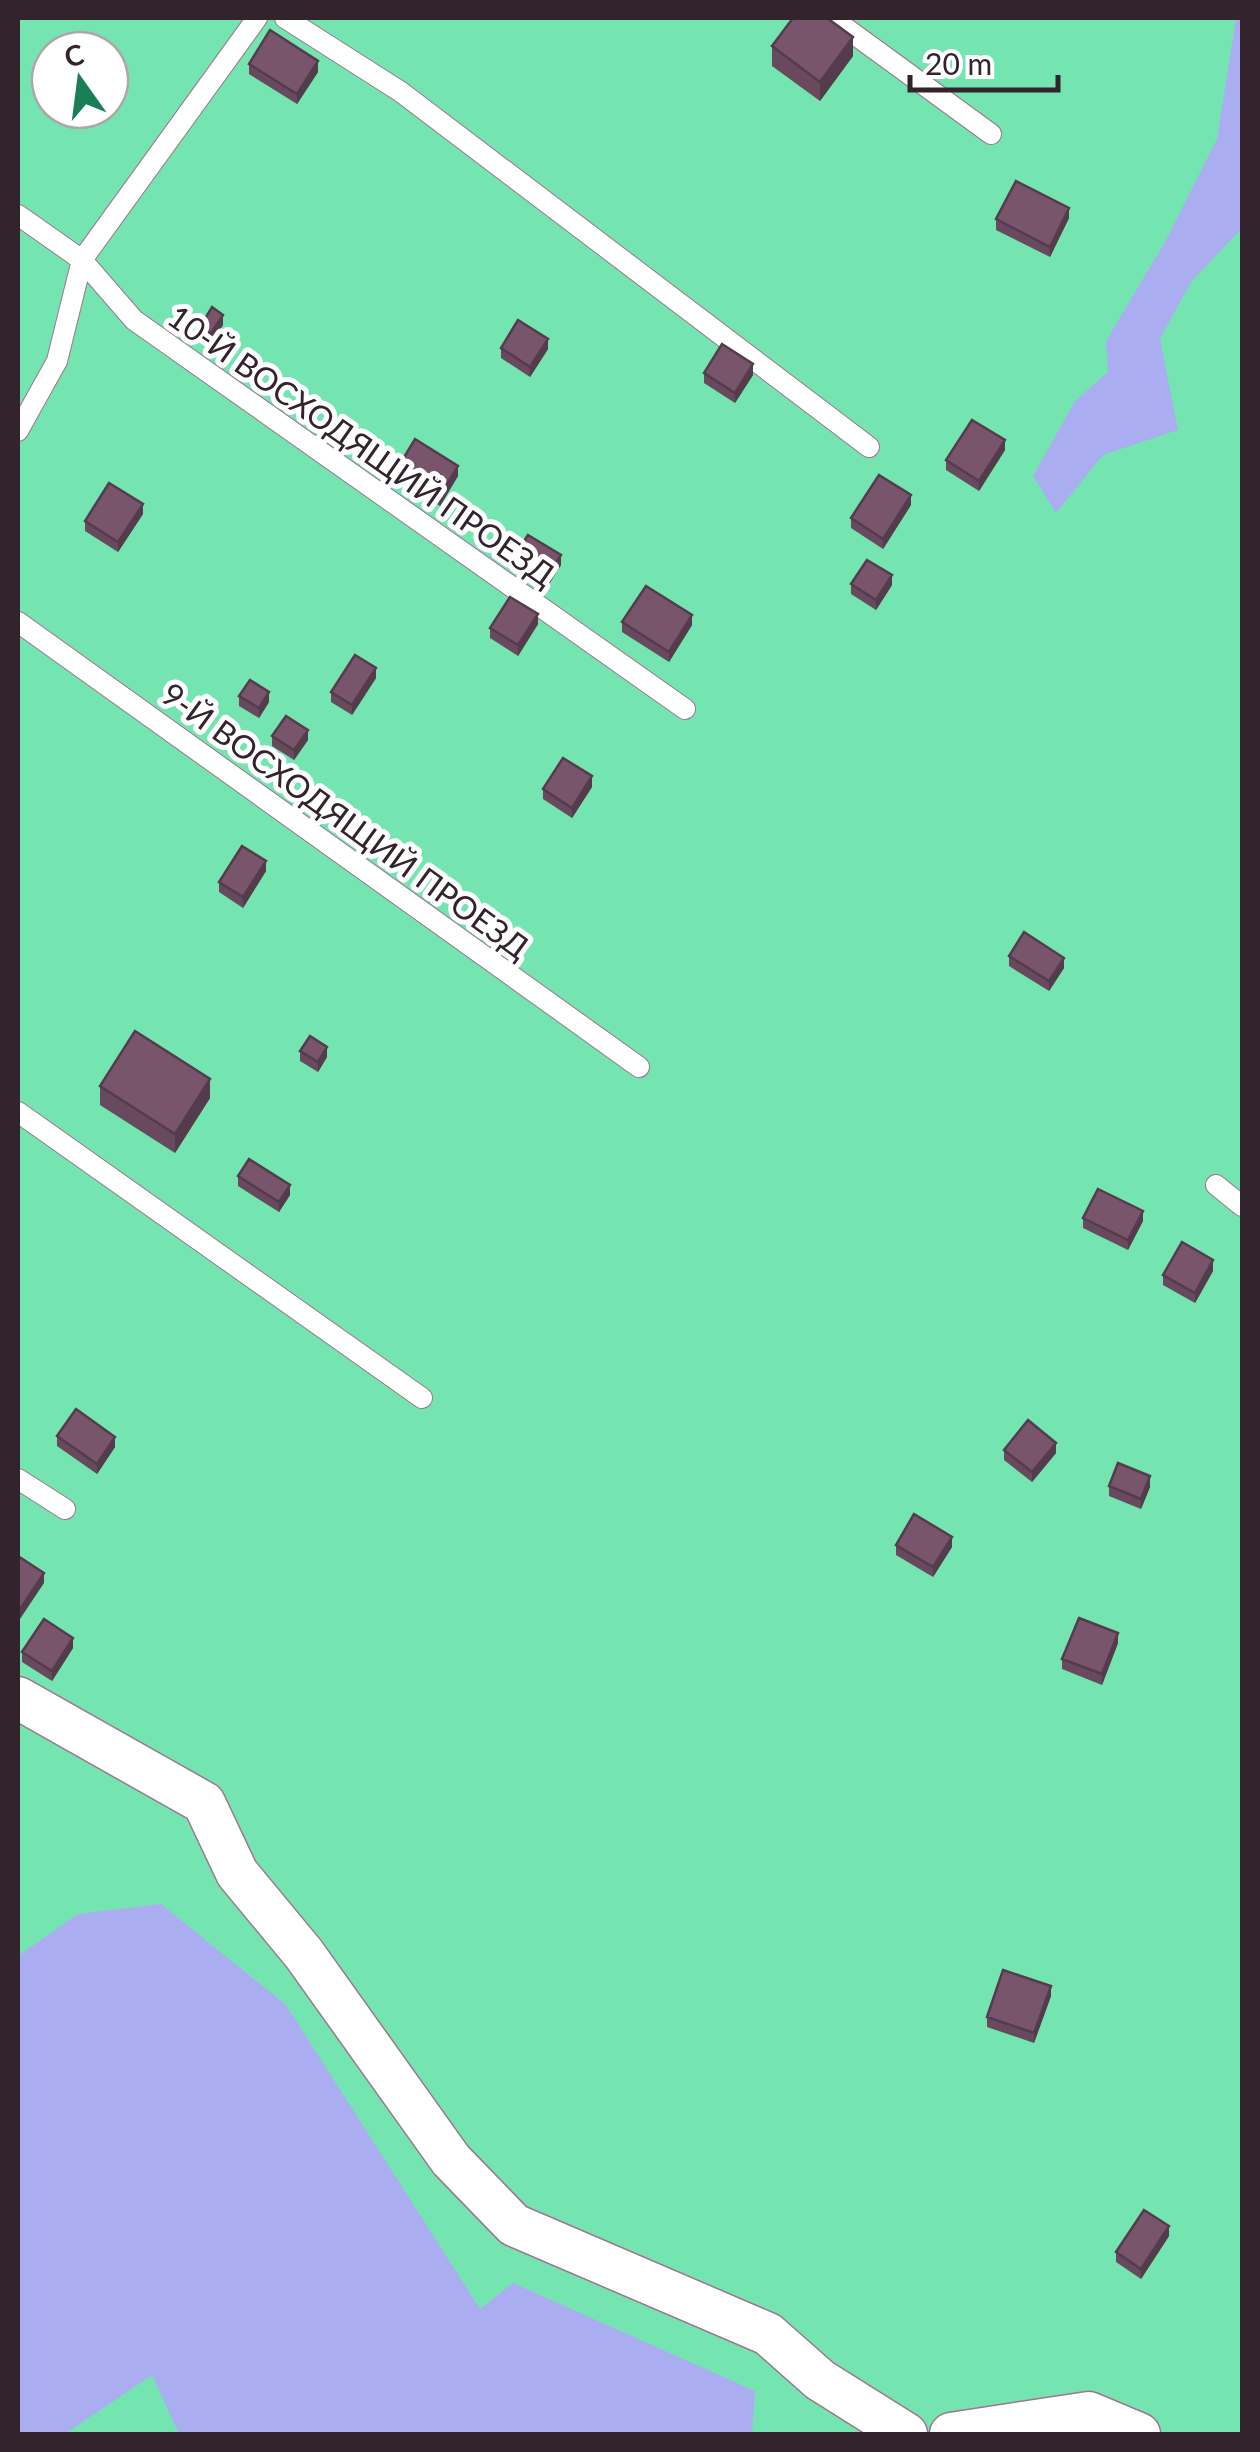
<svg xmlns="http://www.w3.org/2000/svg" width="1260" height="2452" font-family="Lato,sans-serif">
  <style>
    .green { fill: #74e5b0; fill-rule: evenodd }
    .water { fill: #aaaef1 }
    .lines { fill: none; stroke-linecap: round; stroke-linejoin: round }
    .service-casing { stroke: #9d768e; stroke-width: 22 }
    .minor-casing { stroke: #9d768e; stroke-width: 45 }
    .service { stroke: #fff; stroke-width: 20 }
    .minor { stroke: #fff; stroke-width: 42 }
    .wall { fill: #68495d }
    .shaded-wall { fill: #553c4c }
    .building { fill: #79556c; stroke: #553c4c; stroke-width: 2.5 }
    .labels { text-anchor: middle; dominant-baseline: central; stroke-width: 10; stroke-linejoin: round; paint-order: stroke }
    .street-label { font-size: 32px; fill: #33232d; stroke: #fff }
  </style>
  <rect width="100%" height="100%" fill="#fcd1eb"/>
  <path class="green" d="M18 18H1242V2434H18ZM50 50H110V110H50Z"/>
  <path class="water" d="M1236 18H1242V228L1191 282 1160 339 1178 430 1103 455 1056 513 1033 476 1075 401 1108 372 1106 341 1165 242 1217 139Z
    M161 1904 286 2005 480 2309 513 2283 755 2391 752 2434H179L152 2375 65 2434H18V1956L78 1914Z"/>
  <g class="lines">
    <g class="service-casing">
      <path id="service" d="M285 18 401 92 869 447
        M832 18 991 134
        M18 215 82 260 134 320 685 709
        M18 431 57 361 82 260 257 18
        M18 622 639 1067
        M18 1112 422 1398
        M1216 1185 1242 1206
        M18 1479 65 1509"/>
    </g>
    <g class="minor-casing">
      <path id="minor" d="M18 1698 204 1803 237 1873 304 1954 451 2160 514 2225 768 2334 820 2380 906 2434
        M951 2434 1089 2413 1139 2434"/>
    </g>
    <use href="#service" class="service"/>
    <use href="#minor" class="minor"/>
  </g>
  <path class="wall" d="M772 46 853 56 820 101 772 66Z
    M249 64 318 72 297 104 249 74Z
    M1069 218 1050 257 996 230V219Z
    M223 325 211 343 200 337V327Z
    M501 348 548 349 530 377 501 358Z
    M704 373 753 375 735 403 704 383Z
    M1005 450 979 491 946 470V460Z
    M397 469 458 476 440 506 397 479Z
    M911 505 883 549 851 528V518Z
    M143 514 118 552 85 531V521Z
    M513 558 561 565 546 589 513 568Z
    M851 584 892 585 876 610 851 594Z
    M622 622 692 625 669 662 622 632Z
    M538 624 518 656 490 638V628Z
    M376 678 352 715 331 702V692Z
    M239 696 269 702 259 718 239 706Z
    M272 736 308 740 294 760 272 746Z
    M592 787 572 818 543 799V789Z
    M266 871 243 908 219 892V882Z
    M1009 956 1064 968 1049 991 1009 966Z
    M300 1051 327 1057 318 1072 300 1061Z
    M100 1086 210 1098 175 1153 100 1105Z
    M238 1176 290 1195 279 1212 238 1186Z
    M1083 1218 1143 1221 1128 1250 1083 1228Z
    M1213 1271 1195 1303 1163 1285V1275Z
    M57 1436 115 1447 97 1474 57 1446Z
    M1004 1450 1056 1453 1032 1482 1004 1460Z
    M1109 1486 1150 1487 1141 1509 1109 1496Z
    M896 1545 952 1547 933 1577 896 1555Z
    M1118 1643 1102 1685 1062 1669V1659Z
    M73 1648 52 1681 22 1662V1652Z
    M1051 1996 1034 2043 987 2027V2017Z
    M1169 2236 1141 2279 1116 2262V2252Z"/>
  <path class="shaded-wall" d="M853 37V56L820 101V82Z
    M318 61V72L297 104V94Z
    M1069 208V218L1050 257V247Z
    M223 315V325L211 343V333Z
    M548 339V349L530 377V367Z
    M753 364V375L735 403V393Z
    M1005 440V450L979 491V481Z
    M458 466V476L440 506V496Z
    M911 495V505L883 549V539Z
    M143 504V514L118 552V542Z
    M561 555V565L546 589V579Z
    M892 575V585L876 610V600Z
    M538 614V624L518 656V645Z
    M692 615V625L669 662V652Z
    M376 668V678L352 715V705Z
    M269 692V702L259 718V708Z
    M308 730V740L294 760V750Z
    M592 776V787L572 818V808Z
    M266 861V871L243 908V897Z
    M1064 958V968L1049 991V981Z
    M327 1047V1057L318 1072V1062Z
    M210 1079V1098L175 1153V1134Z
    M290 1185V1195L279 1212V1202Z
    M1143 1211V1221L1128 1250V1240Z
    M1213 1260V1271L1195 1303V1293Z
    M115 1437V1447L97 1474V1464Z
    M1056 1443V1453L1032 1482V1472Z
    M1150 1476V1487L1141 1509V1499Z
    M952 1537V1547L933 1577V1567Z
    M44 1573V1583L18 1622V1612Z
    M1118 1633V1643L1102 1685V1674Z
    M73 1638V1648L52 1681V1671Z
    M1051 1986V1996L1034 2043V2033Z
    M1169 2226V2236L1141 2279V2269Z"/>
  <path class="building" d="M793 18H827L853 37 820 82 772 46Z
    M270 30 318 61 297 94 249 64Z
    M1016 181 1069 208 1050 247 996 219Z
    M212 307 223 315 211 333 200 327Z
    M518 320 548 339 530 367 501 348Z
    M722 344 753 364 735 393 704 373Z
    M972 420 1005 440 979 481 946 460Z
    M415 439 458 466 440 496 397 469Z
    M879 475 911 495 883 539 851 518Z
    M109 483 143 504 118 542 85 521Z
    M528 535 561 555 546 579 513 558Z
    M867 560 892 575 876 600 851 584Z
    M646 586 692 615 669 652 622 622Z
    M510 597 538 614 518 645 490 628Z
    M355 655 376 668 352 705 331 692Z
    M250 680 269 692 259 708 239 696Z
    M286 716 308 730 294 750 272 736Z
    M563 758 592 776 572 808 543 789Z
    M242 846 266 861 243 897 219 882Z
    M1024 932 1064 958 1049 981 1009 956Z
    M135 1031 210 1079 175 1134 100 1086Z
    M310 1036 327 1047 318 1062 300 1051Z
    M249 1159 290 1185 279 1202 238 1176Z
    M1098 1189 1143 1211 1128 1240 1083 1218Z
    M1182 1242 1213 1260 1195 1293 1163 1275Z
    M76 1409 115 1437 97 1464 57 1436Z
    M1028 1420 1056 1443 1032 1472 1004 1450Z
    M1118 1463 1150 1476 1141 1499 1109 1486Z
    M914 1514 952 1537 933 1567 896 1545Z
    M18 1556 44 1573 18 1612Z
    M1079 1618 1118 1633 1102 1674 1062 1659Z
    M44 1619 73 1638 52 1671 22 1652Z
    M1003 1970 1051 1986 1034 2033 987 2017Z
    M1144 2210 1169 2226 1141 2269 1116 2252Z"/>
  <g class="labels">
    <g class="street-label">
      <text transform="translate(362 445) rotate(35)">10-Й ВОСХОДЯЩИЙ ПРОЕЗД</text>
      <text transform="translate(346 820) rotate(36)">9-Й ВОСХОДЯЩИЙ ПРОЕЗД</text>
    </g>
  </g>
  <rect width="1260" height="2452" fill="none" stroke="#33232d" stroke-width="40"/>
  <g transform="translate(80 80) rotate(346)"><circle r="48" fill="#ffffff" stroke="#ada7ab" stroke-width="2.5"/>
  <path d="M0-8L18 38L0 25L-18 38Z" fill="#1a7e57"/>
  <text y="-15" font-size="28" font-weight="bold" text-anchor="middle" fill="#33232d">С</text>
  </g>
  <path d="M910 75v15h148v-15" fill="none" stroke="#33232d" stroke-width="5"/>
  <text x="925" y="75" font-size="30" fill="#33232d" stroke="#ffffff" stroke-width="8" paint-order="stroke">20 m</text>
</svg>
